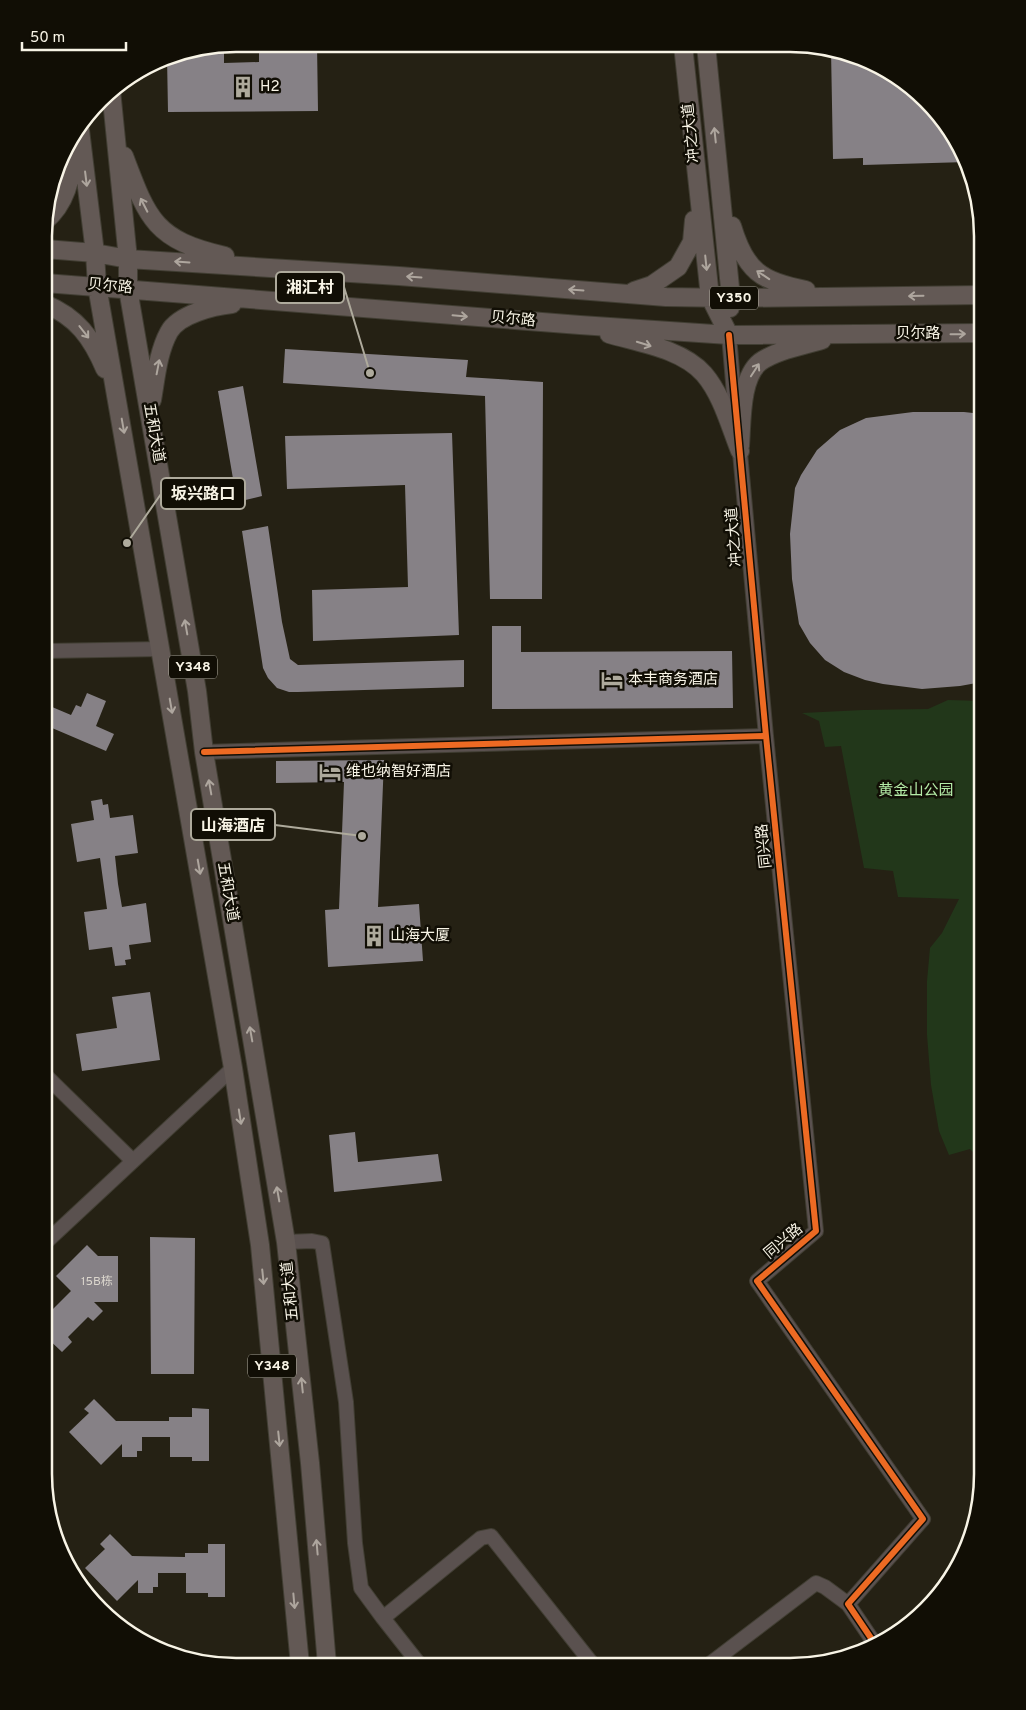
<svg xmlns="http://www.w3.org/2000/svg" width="1026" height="1710" font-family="Overpass,'Noto Sans SC',sans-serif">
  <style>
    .green { fill: #22371a }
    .building { fill: #868186 }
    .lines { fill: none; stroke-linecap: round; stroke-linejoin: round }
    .minor-casing { stroke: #413e33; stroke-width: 16 }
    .major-casing { stroke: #413e33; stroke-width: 20 }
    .minor { stroke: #5a514f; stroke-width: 14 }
    .major { stroke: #635955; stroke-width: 18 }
    .cycleway-casing { stroke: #110e05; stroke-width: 9 }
    .cycleway { stroke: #ed6a23; stroke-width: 6 }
    .oneway { stroke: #aea69e }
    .labels { text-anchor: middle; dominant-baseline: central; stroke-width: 5; stroke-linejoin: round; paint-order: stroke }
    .number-label { font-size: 12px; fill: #dcd7ce }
    .shield { fill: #110e05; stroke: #b3afa2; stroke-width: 1 }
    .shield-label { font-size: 14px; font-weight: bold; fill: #f8f4e6 }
    .poi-label { font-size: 15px; fill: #f8f4e6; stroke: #110e05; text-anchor: start }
    .street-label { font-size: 15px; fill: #f8f4e6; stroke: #110e05 }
    .park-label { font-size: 15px; fill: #b4eba7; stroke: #110e05 }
    .rim { fill: none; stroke: #f8f4e6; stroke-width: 2.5 }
    .leader { fill: none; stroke: #aeaa9c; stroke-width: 2 }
    .callout-dot { fill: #aeaa9c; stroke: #110e05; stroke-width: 2 }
    .callout { fill: #110e05; stroke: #aeaa9c; stroke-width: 2 }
    .callout-label { font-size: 16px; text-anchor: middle; font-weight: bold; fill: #f8f4e6 }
  </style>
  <rect width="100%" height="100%" fill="#252114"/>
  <path class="green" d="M948 700 982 701V1161L970 1149 949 1155 939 1131 931 1085 927 1035V981L930 948 942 933 959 899 898 897 893 871 864 868 841 746 825 747 819 721 802 713 863 710 928 709Z"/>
  <path class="building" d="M259 44H317L318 111 168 112 167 57 224 46V63L259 62Z
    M831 50 863 59 907 84 943 119 967 162 863 165V158L833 159Z
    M285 349 468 360 466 377 543 382 542 599H490L485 396 283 383Z
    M243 386 262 496 237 502 218 391Z
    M913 412H964L982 414V682L960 686 922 689 883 684 865 680 844 672 825 660 810 643 799 624 792 579 790 534 795 488 801 475 817 450 840 430 866 418Z
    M452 433 459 635 313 641 312 590 408 587 405 485 287 489 285 436Z
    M268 526 282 622 290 659 298 665 464 660V687L298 692H289L277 688 268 678 263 668 242 531Z
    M492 626H521V652L732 651 733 708 492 709Z
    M87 693 106 701 96 726 114 734 106 751 45 725V704L71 715 76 705 81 707Z
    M384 760 378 907 419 904 423 961 328 967 325 910 339 909 344 782 276 783V761Z
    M102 799 103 805 108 804 110 818 133 815 138 853 115 856 118 884 122 907 146 903 151 942 129 945 131 959 125 960 126 965 115 966 112 947 89 950 84 912 107 909 100 858 77 862 71 824 94 820 91 801Z
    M150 992 160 1060 82 1071 76 1034 117 1028 112 997Z
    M355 1132 358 1162 438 1154 442 1181 334 1192 329 1135Z
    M150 1237 195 1238 194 1374H151Z
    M87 1245 98 1256H118V1302H94L103 1311 93 1321 88 1317 68 1337 72 1342 62 1352 44 1335V1318L71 1291 56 1276Z
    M94 1399 116 1421H169V1417H192V1408L209 1409V1461H192V1457H170V1437H142V1451H137V1457H122V1444L101 1465 69 1432 89 1413 84 1409Z
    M110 1534 132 1556 185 1557V1553H208V1544H225V1597H208V1593H186V1573H158V1587H153V1593H138V1580L117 1601 85 1568 105 1549 100 1544Z"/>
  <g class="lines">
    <g class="minor-casing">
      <path id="minor" d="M729 335 736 418
        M739 442 766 736 816 1231 757 1281 923 1519 848 1604 875 1644
        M45 651 161 649
        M204 752 766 736
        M44 1074 133 1161
        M286 1242 312 1241 322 1243 346 1402 355 1543 361 1588 383 1618 420 1665
        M44 1244 233 1068
        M383 1618 481 1538 491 1536 594 1666
        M707 1666 816 1583 825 1587 848 1604"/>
    </g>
    <g class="major-casing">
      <path id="major" d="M683 45 710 297 729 335
        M706 45 731 298 730 308
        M111 90 128 259V289L197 691 204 752 286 1242 310 1463 327 1665
        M80 130 95 253 97 286 233 1068 260 1245 300 1665
        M124 156C148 220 155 240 225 256
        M45 221C69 201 71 173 76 144
        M732 226C745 270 761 282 806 290
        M45 249 95 253 128 259 399 276 666 297 731 298 982 295
        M45 283 580 325 729 335 982 333
        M634 291 652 285 678 267 692 242 694 220
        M45 304C77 317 92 338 105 369
        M609 334C640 343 682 349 704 374 722 395 730 426 740 451
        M152 400C156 377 158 352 169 332 179 314 214 306 232 304
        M740 446C742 422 740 378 760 362 777 350 803 346 822 340"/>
    </g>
    <use href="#minor" class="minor"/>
    <use href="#major" class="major"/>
    <g class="cycleway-casing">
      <path id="cycleway" d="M729 335 766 736 816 1231 757 1281 923 1519 848 1604 875 1644
        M204 752 766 736"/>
    </g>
    <use href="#cycleway" class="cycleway"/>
  </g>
  <defs><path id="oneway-shaft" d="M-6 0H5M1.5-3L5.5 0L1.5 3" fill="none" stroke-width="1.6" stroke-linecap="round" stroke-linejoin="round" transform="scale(1.25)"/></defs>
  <g class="oneway">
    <use href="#oneway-shaft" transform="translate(715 135) rotate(-96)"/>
    <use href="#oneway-shaft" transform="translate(86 179) rotate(83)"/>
    <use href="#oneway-shaft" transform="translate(144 205) rotate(-117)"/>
    <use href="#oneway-shaft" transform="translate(182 262) rotate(-176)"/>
    <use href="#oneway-shaft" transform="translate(706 263) rotate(84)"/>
    <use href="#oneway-shaft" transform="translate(763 275) rotate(-146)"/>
    <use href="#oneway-shaft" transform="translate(414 277) rotate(-176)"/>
    <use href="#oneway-shaft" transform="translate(576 290) rotate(-176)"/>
    <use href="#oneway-shaft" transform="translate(916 296) rotate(179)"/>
    <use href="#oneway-shaft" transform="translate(460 316) rotate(5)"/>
    <use href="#oneway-shaft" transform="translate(84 332) rotate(52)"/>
    <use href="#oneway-shaft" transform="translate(958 334) rotate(-1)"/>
    <use href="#oneway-shaft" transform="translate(644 344) rotate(17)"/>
    <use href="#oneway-shaft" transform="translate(158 367) rotate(-79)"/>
    <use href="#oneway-shaft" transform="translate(755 370) rotate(-57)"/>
    <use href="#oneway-shaft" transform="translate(123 426) rotate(80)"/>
    <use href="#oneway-shaft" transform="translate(186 627) rotate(-100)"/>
    <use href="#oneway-shaft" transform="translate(171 706) rotate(80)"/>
    <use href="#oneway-shaft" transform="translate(210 787) rotate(-100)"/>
    <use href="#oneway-shaft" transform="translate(199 867) rotate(80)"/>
    <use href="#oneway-shaft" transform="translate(251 1034) rotate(-100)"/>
    <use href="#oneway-shaft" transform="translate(240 1117) rotate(81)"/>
    <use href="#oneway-shaft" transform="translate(278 1194) rotate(-100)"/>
    <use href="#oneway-shaft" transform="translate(263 1277) rotate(84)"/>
    <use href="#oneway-shaft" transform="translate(302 1385) rotate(-96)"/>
    <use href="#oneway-shaft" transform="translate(279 1439) rotate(84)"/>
    <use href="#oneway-shaft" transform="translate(317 1547) rotate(-95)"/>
    <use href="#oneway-shaft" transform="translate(294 1601) rotate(85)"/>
  </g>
  <defs>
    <g id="building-bare" transform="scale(1.725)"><path d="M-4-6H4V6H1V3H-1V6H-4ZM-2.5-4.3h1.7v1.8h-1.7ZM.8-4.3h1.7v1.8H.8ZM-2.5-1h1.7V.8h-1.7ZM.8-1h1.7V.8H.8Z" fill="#aeaa9c" stroke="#110e05" stroke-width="2.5" paint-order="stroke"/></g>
    <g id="hotel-bare" transform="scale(1.725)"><path d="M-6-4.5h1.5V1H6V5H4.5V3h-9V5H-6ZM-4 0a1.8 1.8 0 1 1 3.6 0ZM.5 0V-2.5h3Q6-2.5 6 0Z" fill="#aeaa9c" stroke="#110e05" stroke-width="2.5" paint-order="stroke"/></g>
  </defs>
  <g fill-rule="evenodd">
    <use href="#building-bare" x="243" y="87"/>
    <use href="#hotel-bare" x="612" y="680"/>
    <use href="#hotel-bare" x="330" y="772"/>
    <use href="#building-bare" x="374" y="936"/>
  </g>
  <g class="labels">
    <g class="number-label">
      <text x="97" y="1282">15B栋</text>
    </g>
    <g class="shield">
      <rect x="710" y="286.5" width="48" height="23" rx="4"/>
      <rect x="169" y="655.5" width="48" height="23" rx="4"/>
      <rect x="248" y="1354.5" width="48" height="23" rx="4"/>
    </g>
    <g class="shield-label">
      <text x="734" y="298">Y350</text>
      <text x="193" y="667">Y348</text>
      <text x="272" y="1366">Y348</text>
    </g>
    <g class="poi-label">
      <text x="260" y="87">H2</text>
      <text x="628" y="680">本丰商务酒店</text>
      <text x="346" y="772">维也纳智好酒店</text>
      <text x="390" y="936">山海大厦</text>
    </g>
    <g class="street-label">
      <text transform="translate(692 133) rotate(-96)">冲之大道</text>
      <text transform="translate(110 287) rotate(5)">贝尔路</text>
      <text transform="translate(513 320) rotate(5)">贝尔路</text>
      <text x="918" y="334">贝尔路</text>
      <text transform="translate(153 433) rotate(80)">五和大道</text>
      <text transform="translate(735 537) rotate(-95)">冲之大道</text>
      <text transform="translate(765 846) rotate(-96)">同兴路</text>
      <text transform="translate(227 892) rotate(80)">五和大道</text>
      <text transform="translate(784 1242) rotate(-40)">同兴路</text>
      <text transform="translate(291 1291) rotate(-96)">五和大道</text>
    </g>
    <g class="park-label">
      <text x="916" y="791">黄金山公园</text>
    </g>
  </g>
  <path d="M0 0H1026V1710H0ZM236 52H790A184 184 0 0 1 974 236V1474A184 184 0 0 1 790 1658H236A184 184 0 0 1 52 1474V236A184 184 0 0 1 236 52Z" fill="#110e05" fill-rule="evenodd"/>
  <path class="rim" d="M236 52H790A184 184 0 0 1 974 236V1474A184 184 0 0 1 790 1658H236A184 184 0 0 1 52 1474V236A184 184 0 0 1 236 52Z"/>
  <path class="leader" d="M370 373L344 287M127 543L161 494M362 836L275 825"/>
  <g class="callout-dot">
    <circle cx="370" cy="373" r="5"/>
    <circle cx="127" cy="543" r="5"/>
    <circle cx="362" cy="836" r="5"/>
  </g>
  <g class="callout">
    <rect x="276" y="272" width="68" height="31" rx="5"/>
    <rect x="161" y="478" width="84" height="31" rx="5"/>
    <rect x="191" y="809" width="84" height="31" rx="5"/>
  </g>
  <g class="callout-label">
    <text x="310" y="293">湘汇村</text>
    <text x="203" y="499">坂兴路口</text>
    <text x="233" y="831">山海酒店</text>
  </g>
  <path d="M22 42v8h104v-8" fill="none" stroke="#f8f4e6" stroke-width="2.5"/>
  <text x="30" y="42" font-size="15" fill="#f8f4e6" stroke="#110e05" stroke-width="4" paint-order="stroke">50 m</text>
</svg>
